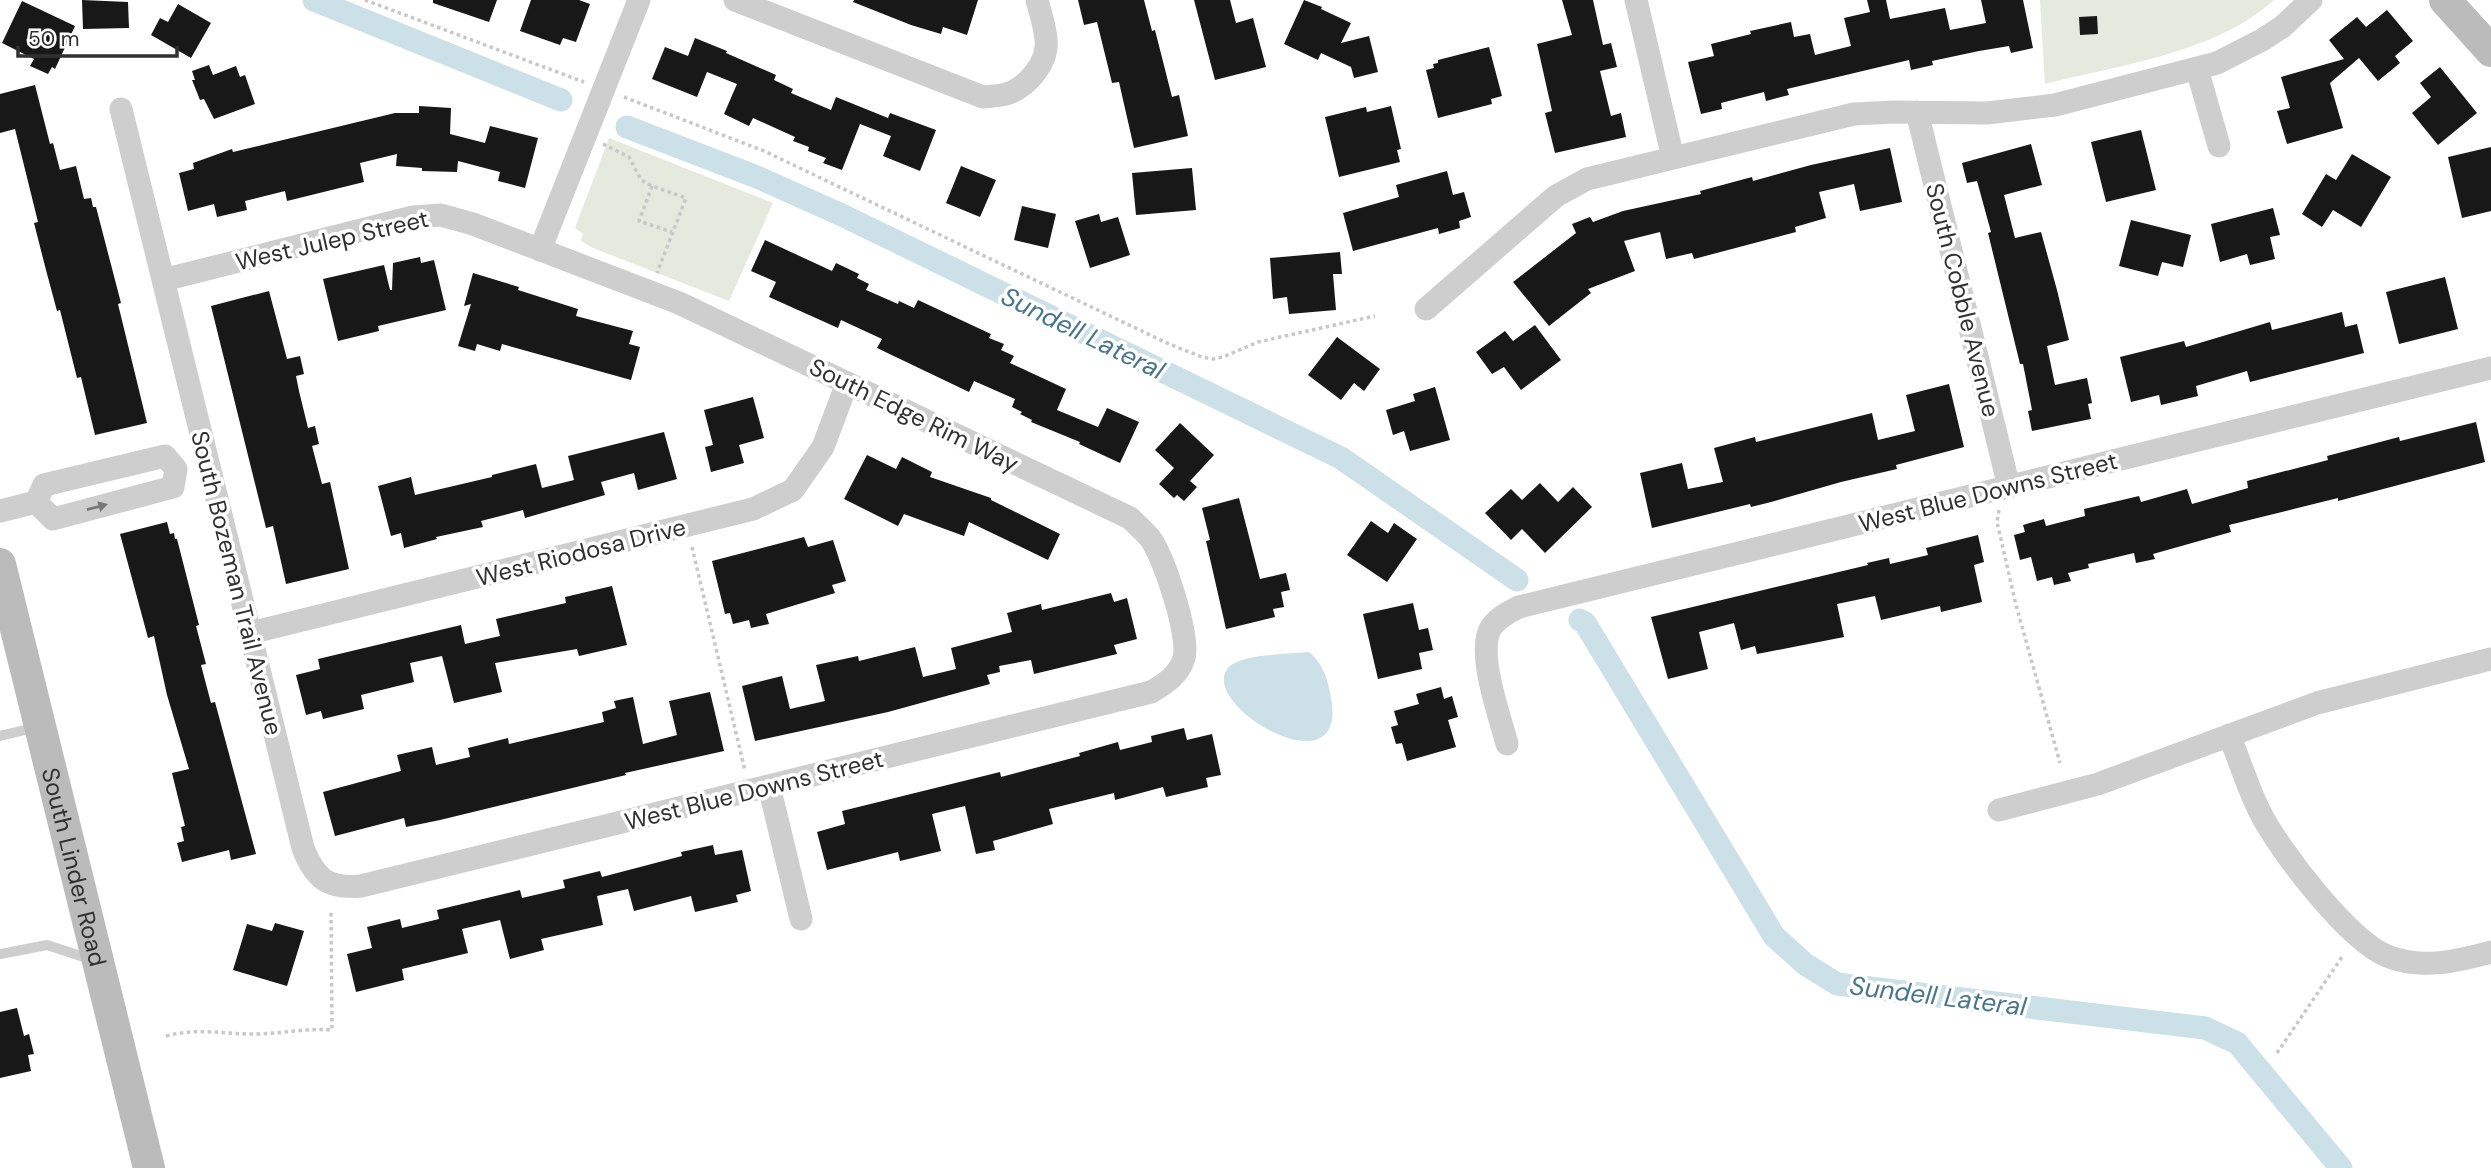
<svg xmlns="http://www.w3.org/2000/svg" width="2491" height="1168" font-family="'DM Sans',sans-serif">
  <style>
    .green { fill: #e5e9de }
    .water { fill: #cce0e7 }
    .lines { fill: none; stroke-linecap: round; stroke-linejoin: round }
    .canal { stroke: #cce0e7; stroke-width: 23 }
    .building { fill: #181818 }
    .path { stroke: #c8c8c8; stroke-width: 3.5; stroke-dasharray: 3.5 3.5; stroke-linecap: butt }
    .lane { stroke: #cecece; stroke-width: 10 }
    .street { stroke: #cecece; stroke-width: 23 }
    .secondary { stroke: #bbb; stroke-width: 32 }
    .oneway { fill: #787878 }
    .labels { text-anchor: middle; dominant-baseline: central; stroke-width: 7; stroke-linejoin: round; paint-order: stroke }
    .street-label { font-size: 24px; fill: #313131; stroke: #fff }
    .water-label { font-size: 26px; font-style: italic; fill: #48768a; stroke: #fff }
  </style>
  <rect width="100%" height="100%" fill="#fff"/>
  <path class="green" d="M2040 0H2274C2216 53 2119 65 2045 84Z
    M609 138 773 203 729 301 593 248 581 241 583 234 575 228Z"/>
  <path class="water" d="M1309 652C1325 665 1329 684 1332 704 1342 792 1192 700 1230 666 1244 654 1290 654 1309 652Z"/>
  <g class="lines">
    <path class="canal" d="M314 0 561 100
      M627 127 757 177 844 216 1341 458 1517 580
      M1580 620 1585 623 1774 936 1805 964 1837 984 2205 1028 2237 1043 2341 1168"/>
  </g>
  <path class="building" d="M82 0 128 2 129 28 83 29Z
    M433 0H497L489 22 433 3Z
    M531 0H579L590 4 576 42 563 38 560 45 520 31Z
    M854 0H978L967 35 943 27 941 34 911 25 853 2Z
    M1078 0H1144L1152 31 1155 30 1172 97 1179 95 1188 136 1134 148 1119 82 1112 83 1097 22 1084 25Z
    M1194 0H1230L1236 23 1253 18 1266 67 1215 80Z
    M1304 0 1322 7 1321 9 1351 23 1341 43 1369 36 1378 72 1354 78 1351 67 1321 53 1318 60 1284 44Z
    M1562 0H1593L1603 45 1611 43 1617 67 1600 71 1611 116 1621 113 1626 137 1555 153 1545 113 1552 111 1537 44 1572 35Z
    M1867 0H1886L1890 19 1945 8 1950 30 1986 23 1981 0H2023L2033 48 2011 53 2009 46 1979 51 1932 61 1933 65 1911 70 1909 60 1787 89 1789 95 1766 101 1764 92 1721 103 1722 109 1701 114 1688 62 1714 56 1711 44 1751 34 1750 31 1791 22 1794 37 1810 34 1815 55 1851 46 1844 18 1870 12Z
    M22 1 75 26 55 69 52 67 48 74 30 66 34 59 2 43Z
    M178 4 211 23 191 58 151 35 160 18 168 22Z
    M2387 10 2413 41 2395 56 2400 63 2378 81 2359 58 2330 83 2343 128 2287 144 2277 111 2290 108 2281 77 2344 59 2329 40 2357 17 2366 27Z
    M2097 16 2098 34 2080 35 2079 17Z
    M695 38 727 51 726 53 776 75 774 80 793 89 791 93 831 110 836 97 888 118 890 113 936 130 920 171 883 156 891 136 860 124 842 170 823 163 826 158 808 151 809 147 793 141 795 137 753 118 749 126 724 114 737 84 707 72 697 97 652 79 665 47 688 56Z
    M1489 47 1502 96 1491 99 1492 104 1438 118 1426 70 1434 68 1433 64 1438 63V60Z
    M209 65 213 75 236 66 240 77 245 75 255 104 214 119 204 99 200 100 192 80H195L192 71Z
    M2440 67 2477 113 2438 145 2412 113 2431 97 2420 83Z
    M35 85 50 144 53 143 60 170 76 166 84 199 91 198 93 207H96L121 303 118 304 147 423 95 435 81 377 77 378 60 310 57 311 46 270 34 223 38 222 15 129 0 133V94Z
    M419 106 451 108 450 134 485 143 490 126 538 138 525 188 498 181 500 172 458 161 457 172 422 171V168L396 166 397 154 360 163 364 182 287 201 285 191 245 201 247 210 217 217 214 204 188 211 179 173 194 169 193 163 232 149 233 152 395 113H419Z
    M1391 106 1401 149 1397 150 1400 162 1339 177 1325 117 1366 107 1367 112Z
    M2141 130 2156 190 2106 202 2091 142Z
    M2031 144 2042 185 2004 195 2015 238 2041 232 2057 290 2069 340 2047 346 2055 385 2087 378 2092 403 2088 404 2091 419 2032 431 2028 411 2032 410 2023 364H2020L1988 233 1991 232 1977 181 1967 183 1962 163Z
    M2491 147V211L2462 218 2448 157Z
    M1890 148 1902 202 1860 211 1854 184 1819 192 1826 218 1795 227 1796 232 1694 259 1692 253 1666 259 1660 232 1624 241 1635 271 1588 289 1591 293 1549 326 1513 282 1576 233 1572 224 1590 217 1593 222 1623 211 1701 194 1700 191 1752 177 1753 181 1811 165Z
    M2352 154 2391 177 2361 227 2333 210 2322 227 2302 214 2326 174 2336 180Z
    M961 166 996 180 980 217 946 203Z
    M1192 168 1196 210 1136 215 1132 173Z
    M1447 171 1453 195 1464 192 1471 217 1459 221 1460 228 1439 234 1438 228 1353 251 1343 213 1399 197 1396 185Z
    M1022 206 1056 214 1048 248 1014 240Z
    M2273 208 2280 235 2270 237 2275 259 2250 265 2247 254 2220 262 2211 224Z
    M1099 214 1101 222 1118 217 1130 255 1090 268 1075 221Z
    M2131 220 2191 235 2183 267 2162 262 2158 276 2119 266Z
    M765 240 832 271 836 263 859 274 857 278 869 284 866 290 898 304 899 301 914 308 918 300 991 334 989 338 1004 344 1001 350 1014 356 1010 363 1066 389 1057 410 1098 427 1107 408 1139 422 1120 463 1079 444 1080 442 1031 422 1032 420 1020 414 1022 412 1012 407 1015 399 974 381 969 392 877 348 882 339 841 320 838 328 769 297 776 282 751 271Z
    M1340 252 1342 274H1333L1336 310 1289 314 1287 297 1273 299 1270 258Z
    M420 257 421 263 434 260 446 310 378 326 379 331 338 341 323 279 384 265 390 290H392L393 263Z
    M473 273 519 287 518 290 578 309 576 316 633 331 629 344 640 347 631 380 502 344 500 351 477 344 475 351 458 346 471 304 464 306Z
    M2445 277 2458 329 2399 344 2386 292Z
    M269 291 287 359 300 356 304 374 296 376 299 391 308 428 315 426 319 444 312 446 322 484 330 482 349 569 286 584 273 526 266 528 211 306Z
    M2342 312 2345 327 2357 324 2364 353 2250 382 2247 371 2196 386 2198 396 2161 405 2159 395 2131 402 2120 357 2184 341 2186 347 2270 322 2272 330Z
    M1535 325 1561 360 1521 390 1504 367 1492 374 1476 352 1505 331 1513 341Z
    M1337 337 1380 369 1364 391 1354 383 1341 400 1308 375Z
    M1949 384 1964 447 1896 465 1897 469 1841 482 1771 502 1751 507 1750 504 1652 528 1640 473 1682 463 1688 489 1723 482 1714 448 1755 437 1756 442 1872 413 1878 440 1915 431 1906 395Z
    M1435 387 1450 440 1410 451 1404 431 1393 435 1386 410 1415 401 1413 394Z
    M753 397 764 438 739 445 744 463 711 472 705 447 713 445 704 410Z
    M2476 422 2485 462 2338 501V498L2229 525 2231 532 2153 554 2155 559 2136 563 2134 553 2088 564 2089 568 2068 573 2071 581 2054 585 2052 577 2037 581 2031 557 2020 560 2014 535 2025 532 2023 525 2044 519 2046 526 2085 516 2084 509 2139 496 2141 502 2187 489 2192 504 2248 488 2247 481 2328 460 2327 456 2399 437 2400 441Z
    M1180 423 1214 455 1190 481 1197 487 1184 501 1177 495 1174 498 1159 484 1174 468 1155 450Z
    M664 432 677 479 638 490 634 473 601 482 605 495 525 518 523 510 481 521 483 527 436 537 437 539 404 548 401 533 391 536 378 486 411 477 415 495 492 477V475L536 464 542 488 574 480 568 456Z
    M867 455 896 469 902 457 932 472 930 477 991 498V500L1060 534 1048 560 969 522 964 536 904 514 898 526 844 499Z
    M1540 483 1558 502 1573 487 1592 507 1545 553 1522 529 1511 540 1485 513 1511 489 1522 500Z
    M1239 498 1260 579 1286 573 1290 590 1281 592 1284 607 1273 609 1275 617 1226 629 1206 541 1210 540 1202 508Z
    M1371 521 1388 533 1394 523 1417 539 1387 582 1347 555Z
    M167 522 170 534 174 533 175 539H177L199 625 196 626 206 664 201 665 211 703 215 702 256 854 231 860 229 850 182 862 177 843 184 841 181 827 185 826 172 773 189 769 167 695 154 636 148 638 120 534Z
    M1978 535 1984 562 1974 565 1982 602 1941 612 1940 606 1881 620 1875 596 1837 604 1844 637 1757 654 1755 646 1741 650 1734 623 1699 632 1708 669 1668 679 1651 617 1868 565 1867 563 1889 558 1890 564 1928 555 1926 548Z
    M804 537 808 547 833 540 846 581 832 585 835 593 766 614 769 624 751 628 749 620 733 624 730 613 725 614 712 561Z
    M612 586 627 645 579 656 577 649 495 663 502 692 454 703 442 656 410 663 414 682 361 695 364 709 323 719 321 711 306 715 296 675 320 669 318 659 461 625 465 644 500 636 496 619 566 603 565 597Z
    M1111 593 1114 602 1127 598 1137 639 1114 645 1117 654 1034 674 1031 660 999 666 1000 672 987 675 990 684 888 712 755 741 742 686 782 676 790 709 825 701 816 665 858 656 859 661 915 647 923 677 956 669 951 648 1012 632 1007 613 1041 604 1042 610Z
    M1413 603 1419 630 1428 628 1433 650 1419 653 1422 669 1378 679 1363 614Z
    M1441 687 1444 699 1452 696 1458 717 1448 720 1456 747 1407 761 1402 743 1396 744 1391 727 1398 725 1394 711 1419 704 1416 694Z
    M710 692 724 751 625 773 626 775 440 820 406 827 404 818 335 836 323 792 401 771 397 755 432 747 436 765 470 757 468 748 508 738 509 744 604 722 602 712 616 708 614 701 633 697 643 744 677 735 669 701Z
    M1184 728 1187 740 1212 734 1221 775 1206 778 1208 787 1166 797 1163 787 1115 800 1114 793 1049 809 1053 824 993 841 995 850 976 854 965 806 932 814 941 851 900 861 898 852 827 870 817 832 845 824 842 811 1000 772 1001 777 1080 756 1079 753 1118 742 1120 750 1152 742 1151 736Z
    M713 845 715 855 742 850 751 891 736 895 738 902 695 912 691 896 634 911 628 889 597 896 603 925 541 939 544 950 510 959 500 920 462 929 468 953 402 969 404 980 356 992 347 954 372 948 367 927 400 919 402 928 439 919 437 910 520 890 522 898 565 888 563 880 600 871 602 877 682 856 681 852Z
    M275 923 304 931 287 986 233 970 247 924 272 931Z
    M17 1008 24 1036 29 1034 34 1054 28 1055 31 1071 0 1078V1012Z"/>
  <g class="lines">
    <path class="path" d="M365 0 584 82
      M624 97 764 151 1169 344 1202 357 1213 359 1223 357 1258 342 1375 316
      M603 144 629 157 641 180 652 186 686 198 657 273
      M652 186 639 221 672 232
      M1999 510 1997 522 2016 605 2060 763
      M692 547 745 771
      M166 1036C200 1027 227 1035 260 1034 285 1033 307 1028 332 1030L331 910
      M2277 1053 2342 957"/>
    <path class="lane" d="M0 736 38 727
      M0 954 47 945 93 960"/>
    <path class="street" d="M735 0 983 97C990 96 999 96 1006 94 1027 88 1049 62 1046 39 1045 26 1040 12 1037 0
      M1636 0 1673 158
      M2197 69 2219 146
      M121 109 303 848C315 879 328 889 361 886L1151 692C1165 684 1179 675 1184 658 1190 636 1164 557 1150 538 1144 531 1137 525 1130 518L679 303 473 224 441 215 413 217 163 280
      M1917 112 2009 487
      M540 250 639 0
      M1426 309 1556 196 1587 179 1854 114 1894 112 1987 113 2055 105 2217 63 2262 40 2282 27 2311 0
      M36 502 53 519 173 487 176 469
      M36 502 44 485 165 456 176 469
      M0 511 36 502
      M250 633 753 509 793 490 823 447 847 383
      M2229 735C2240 761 2248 789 2261 814 2280 851 2348 940 2387 956 2421 970 2457 961 2491 952
      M1507 744C1500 716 1475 650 1492 626 1499 617 1509 612 1519 607L2491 368
      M769 786 801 919
      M1999 810 2098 784 2317 703 2491 659"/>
    <g class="secondary">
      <path d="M2445 0 2491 51"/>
      <path id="s1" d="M0 564 149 1168"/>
    </g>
  </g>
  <defs><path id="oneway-solid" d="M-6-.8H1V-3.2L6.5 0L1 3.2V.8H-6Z" transform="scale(1.75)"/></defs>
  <use class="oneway" href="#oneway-solid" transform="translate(97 507) rotate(-15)"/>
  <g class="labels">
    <g class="street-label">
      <text transform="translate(332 240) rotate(-13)">West Julep Street</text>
      <text transform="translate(1963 300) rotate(76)">South Cobble Avenue</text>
      <text transform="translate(914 415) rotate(26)">South Edge Rim Way</text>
      <text transform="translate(1988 492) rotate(-14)">West Blue Downs Street</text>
      <text transform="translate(581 552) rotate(-14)">West Riodosa Drive</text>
      <text transform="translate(237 583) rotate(76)">South Bozeman Trail Avenue</text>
      <text transform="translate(754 790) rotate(-14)">West Blue Downs Street</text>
      <text stroke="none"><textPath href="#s1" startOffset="312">South Linder Road</textPath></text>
    </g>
    <g class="water-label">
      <text transform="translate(1083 333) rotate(26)">Sundell Lateral</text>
      <text transform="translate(1938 996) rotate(7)">Sundell Lateral</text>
    </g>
  </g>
  <path d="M18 46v10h159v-10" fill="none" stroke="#313131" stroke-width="3.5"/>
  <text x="28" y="46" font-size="21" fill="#313131" stroke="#ffffff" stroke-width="5" paint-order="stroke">50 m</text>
</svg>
